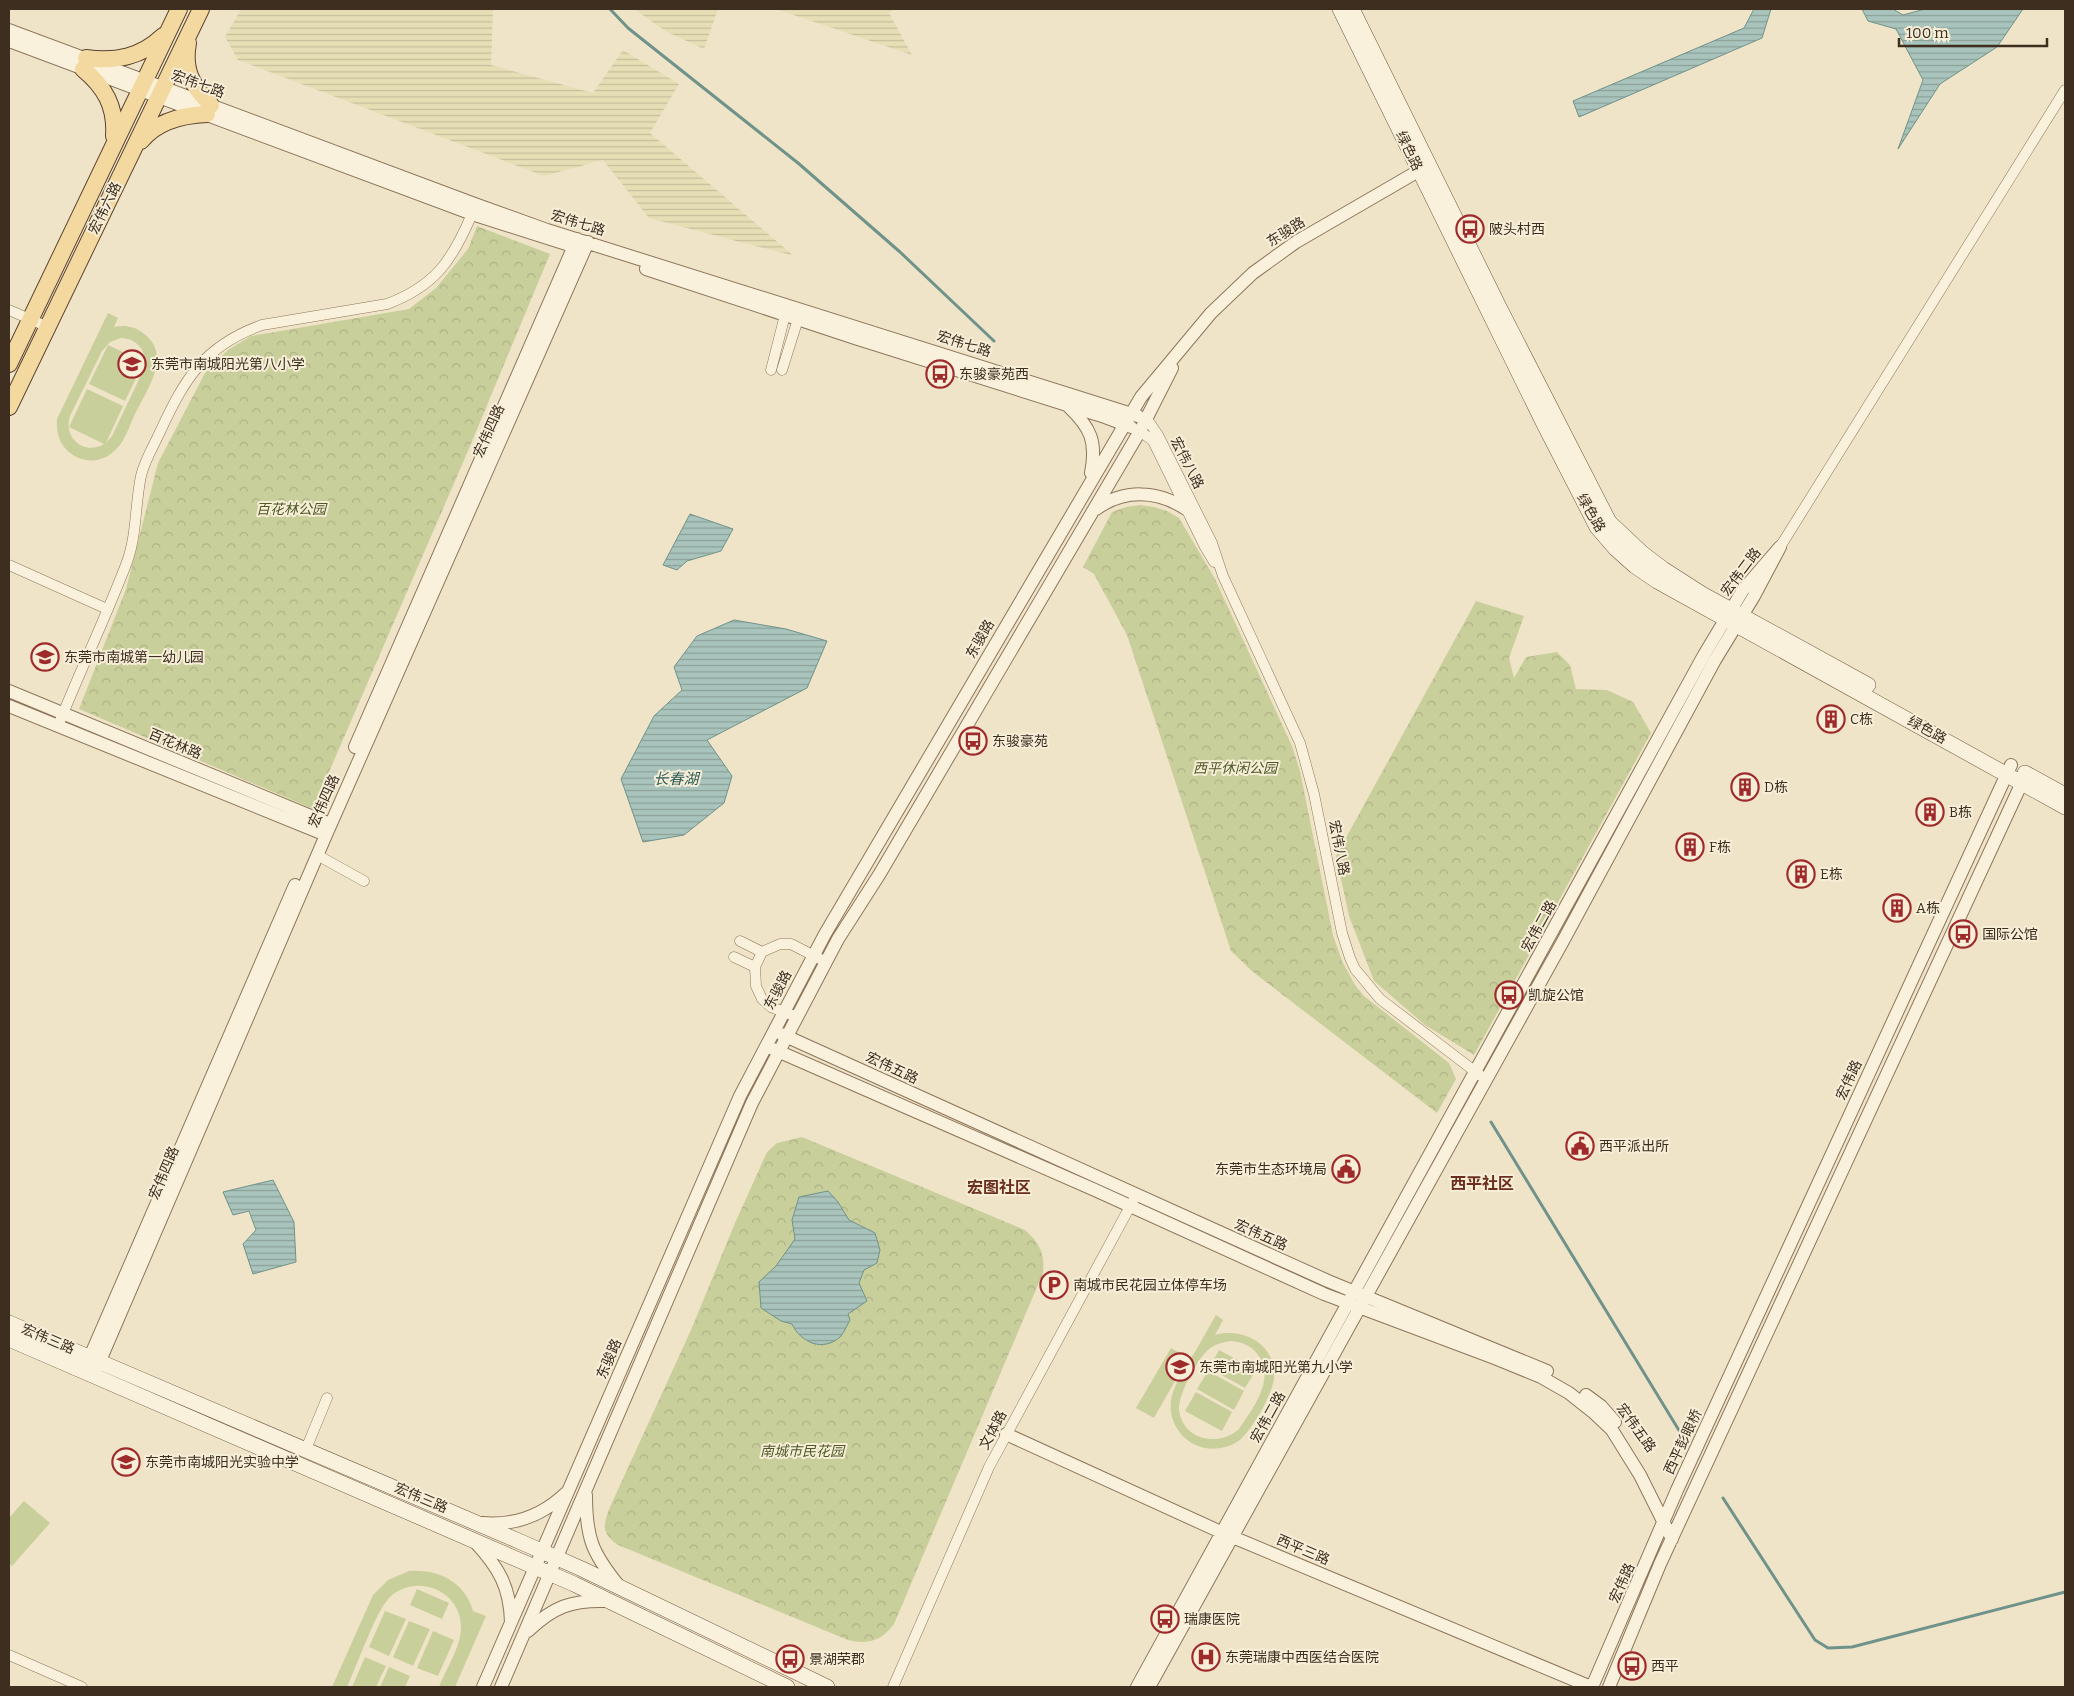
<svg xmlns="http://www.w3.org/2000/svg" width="2074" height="1696" font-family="Bitter,'Noto Sans SC',serif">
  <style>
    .farmland { fill: url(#farmland-rules) }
    .forest { fill: url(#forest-crowns) }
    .garden { fill: #c9cf9b; fill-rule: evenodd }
    .water { fill: url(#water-rules); stroke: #6f938a }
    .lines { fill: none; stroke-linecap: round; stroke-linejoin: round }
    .stream { stroke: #6f938a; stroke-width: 3 }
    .minor-casing { stroke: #8d765c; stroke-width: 11 }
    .tertiary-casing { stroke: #8d765c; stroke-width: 14 }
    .secondary-casing { stroke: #6f573f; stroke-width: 16 }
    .primary-casing { stroke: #5b4430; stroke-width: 18 }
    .minor { stroke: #faf1dc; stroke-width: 10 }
    .tertiary { stroke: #faf1dc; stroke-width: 12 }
    .secondary { stroke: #faf1dc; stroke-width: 15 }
    .primary { stroke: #f3d9a0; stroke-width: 16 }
    .labels { text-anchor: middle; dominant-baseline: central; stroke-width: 4; stroke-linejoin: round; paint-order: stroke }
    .street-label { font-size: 14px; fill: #3d2e20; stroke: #f7eed8 }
    .poi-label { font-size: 14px; fill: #3d2e20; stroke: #f7eed8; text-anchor: start }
    .park-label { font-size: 14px; font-style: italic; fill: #4d5a26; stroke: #f7eed8 }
    .water-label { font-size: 15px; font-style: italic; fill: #2f5d5a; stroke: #f7eed8 }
    .quarter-label { font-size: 16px; font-weight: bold; fill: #6b2e1e; stroke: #f7eed8 }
  </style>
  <defs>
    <pattern id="farmland-rules" width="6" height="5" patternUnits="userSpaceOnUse" patternTransform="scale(1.25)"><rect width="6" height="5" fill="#e6deb5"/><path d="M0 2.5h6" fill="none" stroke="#c6bf9b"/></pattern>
    <pattern id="forest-crowns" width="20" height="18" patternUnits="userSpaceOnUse" patternTransform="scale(1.25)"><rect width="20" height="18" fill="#c9cf9b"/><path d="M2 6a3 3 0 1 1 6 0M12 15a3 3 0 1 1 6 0" fill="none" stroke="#aeb285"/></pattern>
    <pattern id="water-rules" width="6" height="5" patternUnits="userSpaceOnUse" patternTransform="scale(1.25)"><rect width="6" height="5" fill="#a9c4bc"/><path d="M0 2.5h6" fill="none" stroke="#8ba098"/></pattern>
  </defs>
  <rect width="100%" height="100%" fill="#f0e4c8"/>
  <path class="farmland" d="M241 9H493L491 65 593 93 623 50 679 84 650 133 794 256 649 218 603 160 544 176 238 60 225 37Z
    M634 9H718L704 49 667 32Z
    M776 9H895L889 13 912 55Z"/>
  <path class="forest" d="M477 226 550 254 468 451 313 809 79 709 126 589 158 463 205 373 228 350 251 336 409 309 436 288 468 249Z
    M1140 505 1154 507 1167 511 1179 518 1215 579 1292 746 1300 771 1333 935 1342 961 1355 985 1364 996 1449 1063 1456 1079 1437 1113 1253 972 1231 951 1127 635 1094 574 1083 567 1112 512 1126 507Z
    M1476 601 1524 616 1509 658 1514 678 1526 657 1557 652 1570 665 1576 689 1607 690 1633 702 1651 733 1474 1055 1425 1025 1374 981 1349 916 1336 856Z
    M802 1137 1025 1230C1040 1243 1045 1254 1043 1273L894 1624C882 1641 867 1645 848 1640L618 1545C601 1533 603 1525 610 1507L691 1330 735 1223 767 1152 777 1143Z"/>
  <path class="garden" d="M108 313 118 318 114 327C124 325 134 326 143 333 173 354 147 390 135 414 129 427 124 444 112 453 101 462 85 463 73 455 60 447 56 434 57 419ZM121 338C139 339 149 353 143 371L112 436 106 443 123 406 87 389 69 427 104 444C84 456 63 438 70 416L102 351 110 342Z
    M108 345 144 362 125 401 89 384Z
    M1216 1315 1223 1320 1215 1335C1244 1327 1277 1345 1274 1379 1272 1395 1253 1428 1241 1439 1230 1448 1214 1451 1201 1447 1178 1440 1165 1415 1173 1392 1176 1383 1182 1374 1187 1365 1197 1349 1206 1332 1216 1315ZM1231 1341C1242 1342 1251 1345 1258 1355 1276 1378 1253 1409 1239 1429 1219 1447 1183 1441 1179 1410 1178 1395 1197 1359 1209 1349 1216 1344 1223 1342 1231 1341Z
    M1171 1348 1188 1358 1154 1418 1136 1408Z
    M1219 1350 1256 1370 1245 1388 1209 1368Z
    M1208 1371 1244 1391 1234 1410 1197 1389Z
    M1196 1392 1232 1412 1222 1431 1185 1411Z
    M24 1501 50 1523 12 1566 9 1563V1518Z
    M409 1571C437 1569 465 1581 473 1611L486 1616 455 1687H439C446 1669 461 1647 461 1627 461 1590 415 1572 389 1598 375 1613 357 1666 347 1687H332L373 1595 388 1580Z
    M417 1589 449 1603 442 1619 410 1605Z
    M385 1611 406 1619 389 1656 369 1647Z
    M409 1621 430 1629 413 1666 393 1657Z
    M433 1631 454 1640 438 1676 417 1668Z
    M365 1657 386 1666 376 1687H352Z
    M389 1667 410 1676 405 1687H380Z"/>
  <path class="water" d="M1754 9H1771L1762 38 1579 117 1573 101 1744 28Z
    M1862 9H1893L1903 15 1925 9H2023L1997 47 1940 84 1898 149 1923 80 1896 29 1868 21Z
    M690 514 733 529 721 551 687 561 677 570 663 565Z
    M734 620 786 629 827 641 807 688 707 740 732 776 724 803 684 835 643 842 621 779 654 716 682 690 674 667 697 636Z
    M273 1180 294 1222 296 1262 253 1274 243 1244 256 1230 249 1211 233 1215 223 1192Z
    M828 1191 838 1202 849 1220 875 1233 880 1250 877 1263 864 1270 859 1283 867 1301 848 1314 850 1320C847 1325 844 1333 840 1337 823 1352 801 1343 792 1324L781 1321 761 1308 759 1282 776 1266 795 1239 792 1220 799 1197Z"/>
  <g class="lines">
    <path class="stream" d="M610 9 628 28 798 163 900 252 994 341
      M1491 1122 1680 1432
      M1723 1498 1815 1640 1828 1648 1852 1647 2065 1592"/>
    <g class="minor-casing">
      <path id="minor" d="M9 310 48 327
        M771 370 785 315
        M782 370 798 319
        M1147 419 1158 435 1212 543 1223 576 1300 743 1314 794 1342 933 1350 958 1355 969 1380 999 1481 1076
        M1140 431 1153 441 1205 547 1214 562
        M1780 547 2065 90
        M9 565 107 609
        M58 726C80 671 106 617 127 562 137 534 135 504 141 476 144 462 153 447 159 434 184 380 203 346 262 325L387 304C435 286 452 261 472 214
        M317 855 364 881
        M740 941 762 952
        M734 957 755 967
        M797 1017 771 1007 762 999 756 986 755 967 762 952 780 944H791L826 962
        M306 1449 327 1398
        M9 1655 82 1687
        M893 1687 989 1467 1133 1201"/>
    </g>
    <g class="tertiary-casing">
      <path id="tertiary" d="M9 30 475 204 547 230 1138 416
        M9 41 472 214 582 249
        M646 269 855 338 1102 416 1131 427
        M1069 407C1091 428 1097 442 1091 473
        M1096 509C1124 489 1157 490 1186 509
        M9 691 330 824
        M9 706 326 835
        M355 747 577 239
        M781 1034 1328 1281 1547 1371
        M773 1049 1095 1190 1324 1294 1497 1359 1541 1377 1569 1393 1593 1412 1612 1430 1640 1475 1672 1539
        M86 1366 295 885
        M96 1370 326 835 588 242
        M1586 1395 1601 1406 1615 1422
        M1006 1434 1223 1533 1591 1687
        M586 1495C586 1538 592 1553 619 1586
        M482 1523C515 1526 542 1516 566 1493
        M476 1543C499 1568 510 1587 511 1622
        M528 1631C553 1607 571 1600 606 1601
        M483 1687 740 1096 825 934 1141 397 1211 313 1253 273 1296 242 1427 166
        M501 1687 752 1103 838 939 879 875 1140 431 1172 368
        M1137 1687 1704 655 1743 590 1780 547 1754 596 1715 660 1562 943 1149 1687
        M1592 1687 1677 1490 2011 765
        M1609 1687 1660 1564 2025 776"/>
    </g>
    <g class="secondary-casing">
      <path id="secondary" d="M1340 9 1544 424 1597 527 1616 549 1635 566 1657 581 2065 807
        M1352 9 1500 309 1609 522 1642 553 1663 569 1702 594 1868 685
        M2025 773 2065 795
        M9 1323 521 1542 582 1569 827 1687
        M9 1339 574 1584 787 1687"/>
    </g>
    <g class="primary-casing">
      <path id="primary" d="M188 43C183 70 192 86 211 105
        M86 58C116 62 141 57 163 36
        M83 69C105 87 116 107 114 136
        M141 141C157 121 182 115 207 114
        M9 364 179 9
        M9 407 201 9"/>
    </g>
    <use href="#minor" class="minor"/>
    <use href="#tertiary" class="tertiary"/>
    <use href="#secondary" class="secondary"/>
    <use href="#primary" class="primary"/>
  </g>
  <defs>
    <g id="bus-ring" transform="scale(1.4375)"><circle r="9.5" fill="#f7eed8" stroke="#9e2a2b" stroke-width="1.5"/><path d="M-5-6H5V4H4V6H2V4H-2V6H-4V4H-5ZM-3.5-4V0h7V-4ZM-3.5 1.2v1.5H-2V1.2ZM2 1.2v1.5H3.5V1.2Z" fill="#9e2a2b"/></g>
    <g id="school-ring" transform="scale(1.4375)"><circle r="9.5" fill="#f7eed8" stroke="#9e2a2b" stroke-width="1.5"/><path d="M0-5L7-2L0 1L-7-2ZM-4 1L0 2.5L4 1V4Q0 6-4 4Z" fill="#9e2a2b"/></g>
    <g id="building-ring" transform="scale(1.4375)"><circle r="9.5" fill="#f7eed8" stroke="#9e2a2b" stroke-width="1.5"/><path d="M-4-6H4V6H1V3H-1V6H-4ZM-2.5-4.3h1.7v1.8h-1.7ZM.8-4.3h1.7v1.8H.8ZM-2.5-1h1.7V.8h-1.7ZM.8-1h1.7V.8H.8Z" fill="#9e2a2b"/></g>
    <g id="civic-ring" transform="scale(1.4375)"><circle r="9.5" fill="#f7eed8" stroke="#9e2a2b" stroke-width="1.5"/><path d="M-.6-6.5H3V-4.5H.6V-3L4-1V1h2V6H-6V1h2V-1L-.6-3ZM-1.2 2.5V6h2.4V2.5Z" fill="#9e2a2b"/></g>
    <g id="parking-ring" transform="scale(1.4375)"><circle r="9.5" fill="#f7eed8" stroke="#9e2a2b" stroke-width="1.5"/><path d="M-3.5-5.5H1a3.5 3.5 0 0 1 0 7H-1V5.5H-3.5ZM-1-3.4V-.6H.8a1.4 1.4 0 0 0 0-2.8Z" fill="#9e2a2b"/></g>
    <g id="hospital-ring" transform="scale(1.4375)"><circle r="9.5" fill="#f7eed8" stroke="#9e2a2b" stroke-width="1.5"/><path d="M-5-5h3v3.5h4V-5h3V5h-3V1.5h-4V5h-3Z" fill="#9e2a2b"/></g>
  </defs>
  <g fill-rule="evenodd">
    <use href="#bus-ring" x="1470" y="229"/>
    <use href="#school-ring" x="132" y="364"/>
    <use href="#bus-ring" x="940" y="374"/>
    <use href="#school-ring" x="45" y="657"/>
    <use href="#building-ring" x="1831" y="719"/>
    <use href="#bus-ring" x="973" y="741"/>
    <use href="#building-ring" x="1745" y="787"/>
    <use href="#building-ring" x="1930" y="812"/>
    <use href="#building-ring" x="1690" y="847"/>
    <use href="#building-ring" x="1801" y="874"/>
    <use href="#building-ring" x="1897" y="908"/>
    <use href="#bus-ring" x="1963" y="934"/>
    <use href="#bus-ring" x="1509" y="995"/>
    <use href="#civic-ring" x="1580" y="1146"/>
    <use href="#civic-ring" x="1346" y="1169"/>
    <use href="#parking-ring" x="1054" y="1285"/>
    <use href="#school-ring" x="1180" y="1367"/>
    <use href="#school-ring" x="126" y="1462"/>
    <use href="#bus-ring" x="1165" y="1619"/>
    <use href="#hospital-ring" x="1206" y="1657"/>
    <use href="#bus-ring" x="790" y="1659"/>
    <use href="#bus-ring" x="1632" y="1666"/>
  </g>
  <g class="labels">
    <g class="street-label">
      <text transform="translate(198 84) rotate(20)">宏伟七路</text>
      <text transform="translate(1409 151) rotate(64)">绿色路</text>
      <text transform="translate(105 208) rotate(-64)">宏伟六路</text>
      <text transform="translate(578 223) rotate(17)">宏伟七路</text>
      <text transform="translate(1286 232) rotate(-32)">东骏路</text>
      <text transform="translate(964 344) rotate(18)">宏伟七路</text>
      <text transform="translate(489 431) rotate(-66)">宏伟四路</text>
      <text transform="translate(1187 463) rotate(63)">宏伟八路</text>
      <text transform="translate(1591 513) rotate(60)">绿色路</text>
      <text transform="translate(1741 572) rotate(-53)">宏伟二路</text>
      <text transform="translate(980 639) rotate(-60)">东骏路</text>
      <text transform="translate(1927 730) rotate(29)">绿色路</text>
      <text transform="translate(175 744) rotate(23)">百花林路</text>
      <text transform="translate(324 801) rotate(-66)">宏伟四路</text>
      <text transform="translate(1339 848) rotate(79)">宏伟八路</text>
      <text transform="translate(1539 926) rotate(-61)">宏伟二路</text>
      <text transform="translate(778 990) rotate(-62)">东骏路</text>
      <text transform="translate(892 1068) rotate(25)">宏伟五路</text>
      <text transform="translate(1849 1080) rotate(-65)">宏伟路</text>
      <text transform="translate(164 1173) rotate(-67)">宏伟四路</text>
      <text transform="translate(1261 1235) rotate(24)">宏伟五路</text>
      <text transform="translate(48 1339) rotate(23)">宏伟三路</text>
      <text transform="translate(609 1359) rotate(-67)">东骏路</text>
      <text transform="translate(1268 1417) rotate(-61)">宏伟二路</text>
      <text transform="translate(1636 1428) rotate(54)">宏伟五路</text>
      <text transform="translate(993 1430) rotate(-62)">文体路</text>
      <text transform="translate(1683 1442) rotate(-65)">西平彭眼桥</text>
      <text transform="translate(421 1498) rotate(23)">宏伟三路</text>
      <text transform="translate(1303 1550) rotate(23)">西平三路</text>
      <text transform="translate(1622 1583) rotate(-66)">宏伟路</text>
    </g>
    <g class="poi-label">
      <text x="1489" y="229">陂头村西</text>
      <text x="151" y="364">东莞市南城阳光第八小学</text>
      <text x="959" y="374">东骏豪苑西</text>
      <text x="64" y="657">东莞市南城第一幼儿园</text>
      <text x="1850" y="719">C栋</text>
      <text x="992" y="741">东骏豪苑</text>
      <text x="1764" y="787">D栋</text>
      <text x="1949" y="812">B栋</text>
      <text x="1709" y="847">F栋</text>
      <text x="1820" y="874">E栋</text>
      <text x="1916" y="908">A栋</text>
      <text x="1982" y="934">国际公馆</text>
      <text x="1528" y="995">凯旋公馆</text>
      <text x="1599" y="1146">西平派出所</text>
      <text x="1327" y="1169" text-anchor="end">东莞市生态环境局</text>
      <text x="1073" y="1285">南城市民花园立体停车场</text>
      <text x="1199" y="1367">东莞市南城阳光第九小学</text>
      <text x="145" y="1462">东莞市南城阳光实验中学</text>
      <text x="1184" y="1619">瑞康医院</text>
      <text x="1225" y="1657">东莞瑞康中西医结合医院</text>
      <text x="809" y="1659">景湖荣郡</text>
      <text x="1651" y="1666">西平</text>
    </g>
    <g class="park-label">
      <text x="291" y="509">百花林公园</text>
      <text x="1235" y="768">西平休闲公园</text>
      <text x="802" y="1451">南城市民花园</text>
    </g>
    <g class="water-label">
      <text x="676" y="779">长春湖</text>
    </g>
    <g class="quarter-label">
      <text x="1482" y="1183">西平社区</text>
      <text x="999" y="1187">宏图社区</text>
    </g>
  </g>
  <rect width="2074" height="1696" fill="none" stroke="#3d2e20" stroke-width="20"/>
  <path d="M1899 38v8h148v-8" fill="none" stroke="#3d2e20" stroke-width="2.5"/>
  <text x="1906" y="38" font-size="15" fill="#3d2e20" stroke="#f7eed8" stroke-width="4" paint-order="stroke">100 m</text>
</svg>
